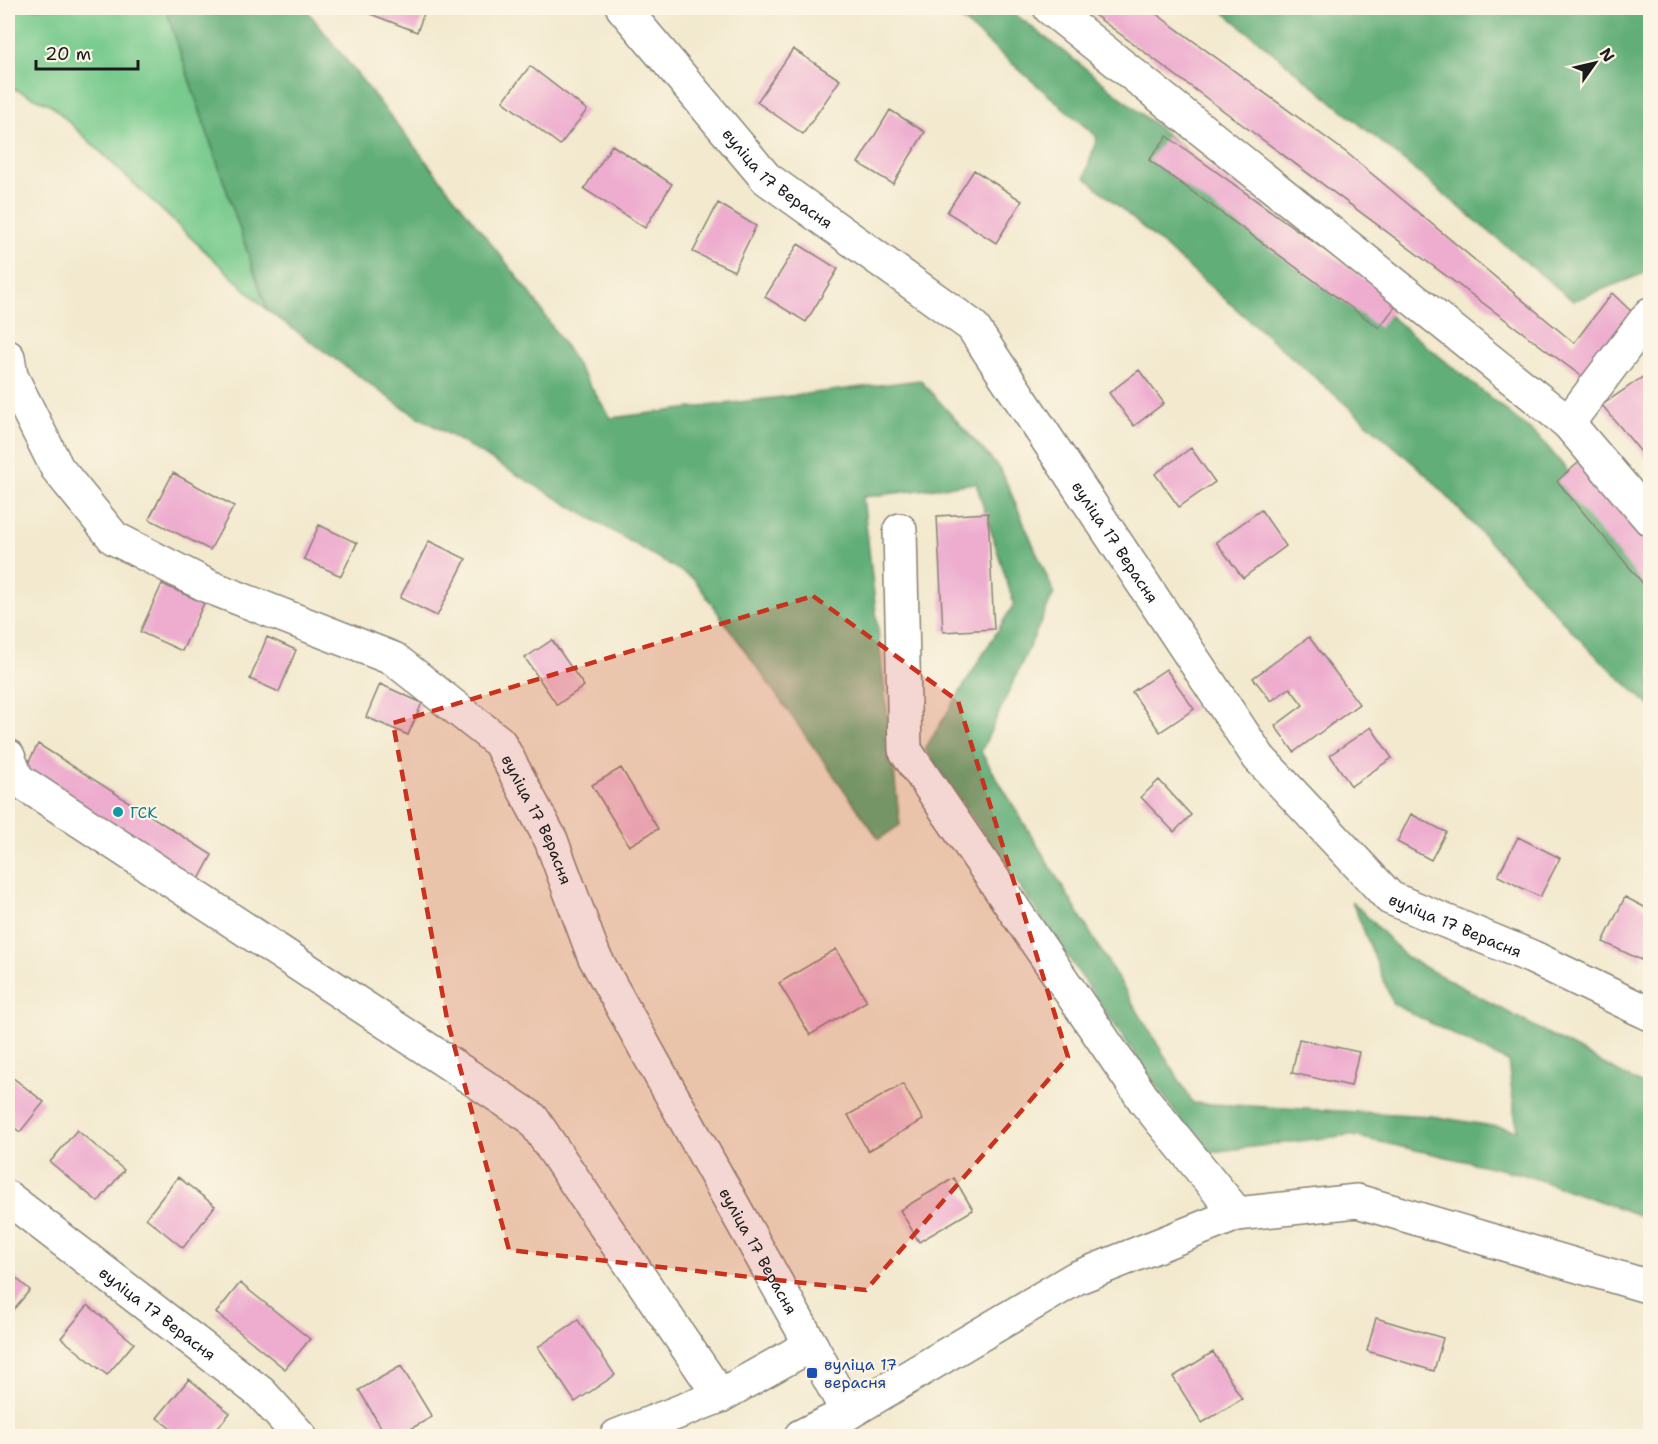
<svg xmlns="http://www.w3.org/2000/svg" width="1658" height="1444" font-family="'Shantell Sans',sans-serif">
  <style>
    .green { fill: #78ca8d; stroke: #4a7354; stroke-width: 1.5 }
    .forest { fill: #62ae78; stroke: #3f654a; stroke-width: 1.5 }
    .building { fill: #eeadcf }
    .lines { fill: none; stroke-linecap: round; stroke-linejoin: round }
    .minor-casing { stroke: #878275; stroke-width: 36 }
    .minor { stroke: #fff; stroke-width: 33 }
    .marked { fill: #c8321e; fill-opacity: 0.2; stroke: #c8321e; stroke-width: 4.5; stroke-dasharray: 12 8; stroke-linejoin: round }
    .culture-dot { fill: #0f9aa8; stroke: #fcf5e5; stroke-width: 2 }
    .transit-dot { fill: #1a4fb4; stroke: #fcf5e5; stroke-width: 2 }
    .labels { text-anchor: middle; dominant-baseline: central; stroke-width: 4.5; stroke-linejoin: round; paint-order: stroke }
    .street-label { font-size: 16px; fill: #1c1c1c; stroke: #fcf5e5 }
    .culture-label { font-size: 16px; fill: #0d838f; stroke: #fcf5e5; text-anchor: start }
    .transit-label { font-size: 16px; fill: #164399; stroke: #fcf5e5; text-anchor: start }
  </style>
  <rect width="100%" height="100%" fill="#fcf5e5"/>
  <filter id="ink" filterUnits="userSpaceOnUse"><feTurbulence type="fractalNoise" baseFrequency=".0167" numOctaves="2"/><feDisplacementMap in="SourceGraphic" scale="12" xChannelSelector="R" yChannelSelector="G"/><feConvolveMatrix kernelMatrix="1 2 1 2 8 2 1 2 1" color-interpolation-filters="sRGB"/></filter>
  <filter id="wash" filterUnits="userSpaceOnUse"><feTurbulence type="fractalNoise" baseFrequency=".008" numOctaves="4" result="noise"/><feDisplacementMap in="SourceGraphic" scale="24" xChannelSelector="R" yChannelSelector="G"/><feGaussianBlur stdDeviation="1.35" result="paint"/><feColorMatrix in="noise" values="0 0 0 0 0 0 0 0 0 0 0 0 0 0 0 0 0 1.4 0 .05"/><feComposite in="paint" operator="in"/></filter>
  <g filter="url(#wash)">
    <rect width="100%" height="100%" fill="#f2e9ce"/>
    <path class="green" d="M8 8H173L167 13 267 310 51 105 8 86Z"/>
    <path class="forest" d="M174 8H305L531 294 611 418 920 380 1001 470 1054 593 981 752 1193 1103 1431 1116 1517 1130 1508 1062 1393 1004 1352 901 1406 957 1650 1089V1219L1522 1174 1349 1135 1203 1153 925 749 1014 604 976 483 863 497 900 825 879 839 694 579 402 407 267 310 167 13Z
      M948 8H1007L1085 68 1541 439 1650 569V706L1587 647 1429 477 1085 177 1097 137Z
      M1219 8H1650V271L1573 301Z"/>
    <g id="blocks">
      <path class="building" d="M370 8H426L417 32 368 13Z
        M1085 8H1148L1347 153 1574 343 1612 293 1634 314 1584 378Z
        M793 49 840 80 803 134 757 102Z
        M530 66 587 110 560 145 503 101Z
        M890 110 925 132 893 184 858 163Z
        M1167 136 1398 303 1379 328 1149 160Z
        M612 145 672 184 645 228 584 189Z
        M974 170 1022 201 996 243 947 212Z
        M718 203 756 226 734 271 693 252Z
        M798 244 838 269 806 322 765 297Z
        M1139 370 1164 403 1134 426 1109 393Z
        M1650 372V463L1602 405Z
        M1191 448 1215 482 1179 507 1155 474Z
        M1584 458 1650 537V592L1557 481Z
        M173 473 234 506 210 550 149 519Z
        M1261 510 1286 546 1243 578 1216 542Z
        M988 513 994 629 943 632 937 516Z
        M319 525 357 543 341 576 304 559Z
        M429 541 466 559 437 616 400 598Z
        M162 584 204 603 182 651 140 632Z
        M267 637 296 650 279 692 250 679Z
        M1309 637 1359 704 1294 752 1275 726 1303 705 1290 688 1271 701 1253 678Z
        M552 640 584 686 557 705 525 658Z
        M1166 669 1194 709 1160 732 1132 692Z
        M380 684 422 703 408 735 366 717Z
        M1371 727 1392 758 1351 786 1330 755Z
        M38 744 212 855 198 881 25 769Z
        M621 768 658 829 629 846 592 785Z
        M1159 780 1191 815 1174 832 1141 797Z
        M1411 814 1446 832 1431 860 1397 842Z
        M1518 837 1560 858 1540 897 1498 876Z
        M1625 897 1650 910V942L1641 960 1603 942Z
        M836 949 867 1001 810 1035 779 983Z
        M1299 1039 1359 1052 1351 1086 1292 1073Z
        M8 1074 44 1102 20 1132 8 1123Z
        M903 1084 923 1120 868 1151 848 1115Z
        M77 1130 124 1170 98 1202 50 1162Z
        M178 1177 215 1206 183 1248 146 1218Z
        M954 1178 973 1210 919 1242 900 1210Z
        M8 1271 30 1290 8 1316Z
        M240 1283 310 1339 285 1369 216 1313Z
        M88 1305 134 1343 107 1375 61 1338Z
        M1376 1318 1443 1338 1434 1371 1367 1351Z
        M578 1320 615 1375 575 1402 538 1347Z
        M1213 1352 1242 1399 1202 1423 1173 1377Z
        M401 1366 432 1417 398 1436H386L359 1390Z
        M189 1379 230 1413 211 1436H180L157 1418Z"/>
    </g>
  </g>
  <g filter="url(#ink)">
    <use href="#blocks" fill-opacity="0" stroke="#878275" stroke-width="1.5"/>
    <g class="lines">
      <g class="minor-casing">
        <g id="minor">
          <path id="s1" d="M623 8 766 178 972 326 1259 758 1390 898 1532 957 1650 1014"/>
          <path d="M1050 8 1568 423 1650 519"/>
          <path id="s2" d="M8 357 11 376 57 468 114 538 210 587 394 659 499 742 551 840 594 956 811 1345"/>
          <path d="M1568 423 1650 314"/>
          <path d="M900 530 905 750 1145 1101 1237 1214"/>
          <path d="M8 756 17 779 532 1118 720 1396"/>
          <path id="s3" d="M8 1198 261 1393 300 1436"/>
          <path d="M617 1436 720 1396 811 1345 848 1413"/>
          <path d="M801 1436 848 1413 1076 1278 1237 1214 1357 1201 1650 1287"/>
        </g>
      </g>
      <use href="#minor" class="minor"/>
    </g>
  </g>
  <path class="marked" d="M813 596 958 701 1068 1057 866 1290 509 1250 447 1019 393 723Z"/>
  <circle class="culture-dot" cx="118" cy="812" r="6"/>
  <rect class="transit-dot" x="806" y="1367" width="12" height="12" rx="3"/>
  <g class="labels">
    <g class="street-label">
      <text stroke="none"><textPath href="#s1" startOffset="231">вуліца 17 Верасня</textPath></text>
      <text stroke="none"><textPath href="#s1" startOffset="735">вуліца 17 Верасня</textPath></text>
      <text stroke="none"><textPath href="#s2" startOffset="738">вуліца 17 Верасня</textPath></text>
      <text stroke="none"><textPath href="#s1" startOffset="1257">вуліца 17 Верасня</textPath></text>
      <text stroke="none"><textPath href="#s2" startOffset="1224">вуліца 17 Верасня</textPath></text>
      <text stroke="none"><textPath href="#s3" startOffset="189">вуліца 17 Верасня</textPath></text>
    </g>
    <g class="culture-label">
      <text x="130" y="812">ГСК</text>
    </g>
    <g class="transit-label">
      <text x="824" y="1364">вуліца 17<tspan x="824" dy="18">верасня</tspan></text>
    </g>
  </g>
  <rect width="1658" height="1444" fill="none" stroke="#fcf5e5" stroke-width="30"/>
  <g transform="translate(1595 63) rotate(56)" stroke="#fcf5e5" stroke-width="4.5" paint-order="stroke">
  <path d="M0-4.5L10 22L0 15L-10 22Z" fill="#1c1c1c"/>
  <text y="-9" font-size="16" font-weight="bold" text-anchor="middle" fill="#1c1c1c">N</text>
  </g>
  <path d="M36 60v9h102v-9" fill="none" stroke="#1c1c1c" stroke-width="3"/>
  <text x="45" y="60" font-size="18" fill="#1c1c1c" stroke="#fcf5e5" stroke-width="4.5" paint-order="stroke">20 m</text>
</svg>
